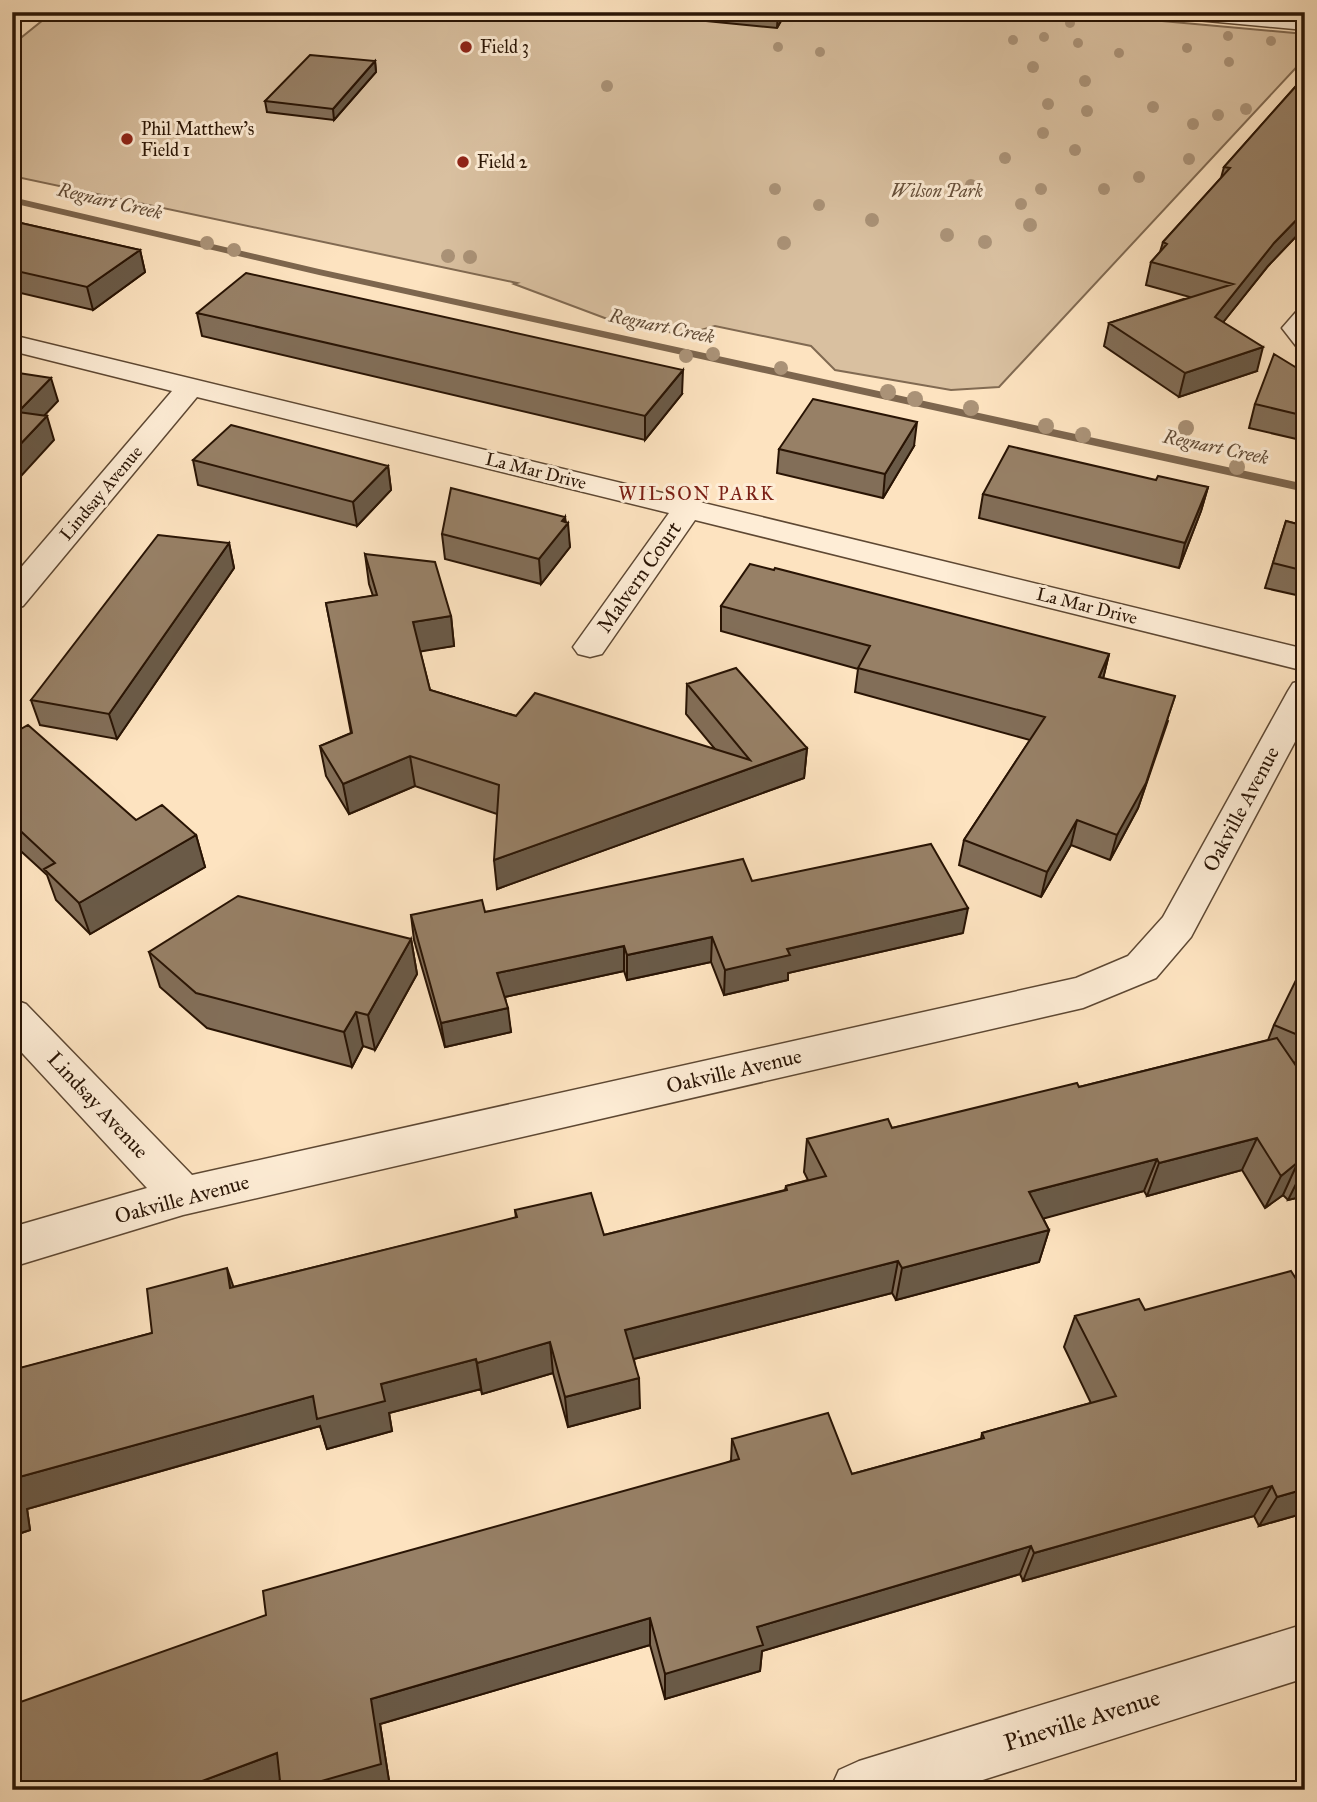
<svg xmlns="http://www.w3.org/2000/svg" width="1317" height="1802" font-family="'IM FELL Great Primer',serif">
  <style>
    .green { fill: #d9c0a0; stroke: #816a52; stroke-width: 2 }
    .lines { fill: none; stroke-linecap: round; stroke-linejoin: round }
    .stream { fill: #7d664e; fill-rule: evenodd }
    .minor-casing { stroke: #5e4833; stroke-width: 3 }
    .minor { fill: #feedd6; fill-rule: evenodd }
    .tree { fill: #aa9277 }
    .wall { fill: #826e58; stroke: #291404; stroke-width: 2 }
    .shaded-wall { fill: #6a5a47; stroke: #291404; stroke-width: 2 }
    .building { fill: #978066; stroke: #291404; stroke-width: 2 }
    .poi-dot { fill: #8f2418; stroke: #feedd6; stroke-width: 2.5 }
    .labels { text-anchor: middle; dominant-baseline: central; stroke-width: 6; stroke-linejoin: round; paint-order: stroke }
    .far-poi-label { font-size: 18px; fill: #291404; stroke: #feedd6; text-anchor: start }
    .far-park-label { font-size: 18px; font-style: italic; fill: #67503b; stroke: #feedd6 }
    .far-street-label { font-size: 18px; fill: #291404; stroke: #feedd6 }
    .far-water-label { font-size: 19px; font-style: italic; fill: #614b36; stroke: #feedd6 }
    .far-neighbourhood-label { font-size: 19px; letter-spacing: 2px; fill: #7a1f14; stroke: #feedd6 }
    .street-label { font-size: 21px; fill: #291404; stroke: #feedd6 }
    .near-street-label { font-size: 24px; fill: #291404; stroke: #feedd6 }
  </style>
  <rect width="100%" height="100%" fill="#fde3c0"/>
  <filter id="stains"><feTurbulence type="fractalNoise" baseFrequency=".00286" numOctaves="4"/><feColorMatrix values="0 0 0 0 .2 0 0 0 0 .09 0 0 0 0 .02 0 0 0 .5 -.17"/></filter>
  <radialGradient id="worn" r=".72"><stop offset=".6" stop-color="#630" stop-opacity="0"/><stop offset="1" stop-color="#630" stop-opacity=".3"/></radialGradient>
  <path class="green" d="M53 12H1063L1305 34V58L999 387 951 390 835 370 811 346 715 326 683 335 610 320 514 284 517 283 12 176V166L16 163 12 160V45Z"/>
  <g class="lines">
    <path class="stream" d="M12 197 319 269 1305 484V492L319 275 12 203Z"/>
    <g class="minor-casing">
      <path id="minor" d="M1165 12H1242L1305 18V30L1175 18Z
        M1305 310V348L1296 346 1282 328 1296 312Z
        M12 335 1305 649V671L695 520 602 654 590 657 578 654 573 647 669 513 197 397 23 606 12 609V578L172 391 12 351Z
        M1305 680V723L1191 937 1156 978 1083 1008 183 1215 12 1267V1227L147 1188 12 1042V999L26 1004 192 1175 1076 978 1128 956 1163 917 1288 691 1293 683Z
        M1305 1624V1678L951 1790H830L839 1770 859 1761Z"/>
    </g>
    <use href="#minor" class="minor"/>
  </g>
  <g class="tree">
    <circle cx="1070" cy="23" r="5"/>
    <circle cx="1228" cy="36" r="5"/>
    <circle cx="1044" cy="37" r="5"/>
    <circle cx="1013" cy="40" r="5"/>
    <circle cx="1271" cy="41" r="5"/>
    <circle cx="1078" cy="43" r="5"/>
    <circle cx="778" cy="47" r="5"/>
    <circle cx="1187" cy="48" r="5"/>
    <circle cx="820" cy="52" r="5"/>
    <circle cx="1119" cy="53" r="5"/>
    <circle cx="1229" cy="62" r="5"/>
    <circle cx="1033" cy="67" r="6"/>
    <circle cx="1085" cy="81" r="6"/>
    <circle cx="607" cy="86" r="6"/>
    <circle cx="1048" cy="104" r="6"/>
    <circle cx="1153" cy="107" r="6"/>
    <circle cx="1246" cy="109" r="6"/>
    <circle cx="1087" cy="111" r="6"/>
    <circle cx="1218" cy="115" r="6"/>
    <circle cx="1193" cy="124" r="6"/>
    <circle cx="1043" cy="133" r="6"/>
    <circle cx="1075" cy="150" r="6"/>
    <circle cx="1005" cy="158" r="6"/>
    <circle cx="1189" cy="159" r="6"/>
    <circle cx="1139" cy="177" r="6"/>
    <circle cx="971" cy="185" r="6"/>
    <circle cx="775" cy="189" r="6"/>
    <circle cx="1041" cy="189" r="6"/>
    <circle cx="1104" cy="189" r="6"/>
    <circle cx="1021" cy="204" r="6"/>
    <circle cx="819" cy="205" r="6"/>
    <circle cx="872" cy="220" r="7"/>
    <circle cx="1030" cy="225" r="7"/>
    <circle cx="947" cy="235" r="7"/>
    <circle cx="985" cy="242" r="7"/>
    <circle cx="207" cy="243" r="7"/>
    <circle cx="784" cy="243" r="7"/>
    <circle cx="234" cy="250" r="7"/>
    <circle cx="448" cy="256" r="7"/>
    <circle cx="470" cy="257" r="7"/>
    <circle cx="713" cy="354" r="7"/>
    <circle cx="686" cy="356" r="7"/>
    <circle cx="781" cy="368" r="7"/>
    <circle cx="888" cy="392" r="8"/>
    <circle cx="915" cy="399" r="8"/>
    <circle cx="971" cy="408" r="8"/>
    <circle cx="1046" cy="426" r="8"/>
    <circle cx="1186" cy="428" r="8"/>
    <circle cx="1083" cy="435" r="8"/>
    <circle cx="1237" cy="467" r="8"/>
  </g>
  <path class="wall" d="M645 12H786L777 28 646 15Z
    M375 61 376 72 334 120 267 112 265 101Z
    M1305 76V227L1268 266 1223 322 1257 371 1179 397 1104 346 1109 323 1190 297 1146 285 1151 262 1160 252 1163 242 1221 178 1224 167Z
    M12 221 140 250 145 272 93 310 12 291Z
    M197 313 682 394 645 440 202 336Z
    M1305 373V441L1249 428 1255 404Z
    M914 446 883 498 777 473 779 449Z
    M193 460 388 466 391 490 357 526 198 485Z
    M1156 480 1208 487 1201 511 1179 568 979 518 983 494Z
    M565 517 570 547 541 584 445 559 442 534Z
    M1286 521 1305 526V597L1265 588Z
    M229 543 234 568 117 739 40 725 31 700Z
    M365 554 451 616 454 646 420 651 430 690 516 716 715 749 686 714 687 684 807 748 804 778 497 889V814L415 786 349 814 326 776 320 746 351 733 326 603 373 596 369 584Z
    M721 606 1109 654 1103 678 1168 721 1138 808 1110 860 1071 845 1041 897 959 865 964 840 1030 740 855 692 858 669 721 631Z
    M12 734 136 820 196 835 205 867 90 934 56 900 47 875 12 843Z
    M752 881 963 933 788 973V980L724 995 711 962 627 980 624 971 505 997 511 1032 445 1047 414 940 411 915 485 912Z
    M411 939 417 974 375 1050 363 1046 352 1067 207 1028 160 987 149 952Z
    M1305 982V1067L1293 1062 1305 1079V1196L1288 1200 1283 1195 1265 1208 1242 1170 1147 1196 1144 1191 1043 1218 1049 1230 1039 1262 896 1300 892 1293 634 1359 640 1408 568 1427 553 1373 482 1394 481 1389 389 1413 392 1431 327 1449 320 1426 27 1509 30 1530 12 1536V1368L14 1370 152 1333 233 1287 516 1218 515 1210 604 1235 785 1190 786 1186 808 1180 804 1172 807 1139 892 1128 1079 1087 1268 1040 1274 1025Z
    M1305 1293V1513L1259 1526 1254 1516 1023 1581 1020 1574 762 1651 760 1671 665 1699 650 1645 380 1724 390 1787 280 1780 254 1790H12L731 1461 732 1439 852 1474 981 1439 982 1433 1091 1403 1064 1347 1075 1316 1145 1310Z"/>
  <path class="shaded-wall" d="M778 12H786L777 28Z
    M375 61 376 72 334 120 333 109Z
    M1305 211V227L1268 266 1209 340 1215 317 1274 243Z
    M140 250 145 272 93 310 87 287Z
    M1263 347 1257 371 1179 397 1185 373Z
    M683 370 682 394 645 440V416Z
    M51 378 58 401 26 435 18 412Z
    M47 416 54 440 12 486V453Z
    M917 422 914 446 883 498 885 474Z
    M388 466 391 490 357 526 353 502Z
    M1208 487 1201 511 1179 568 1185 543Z
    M565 517V527L568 523 570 547 541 584 539 559Z
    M229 543 234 568 117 739 109 714Z
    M451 616 454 646 417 652 413 622Z
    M1109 654 1103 679 1099 677Z
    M1175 696 1138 808 1110 860 1117 835Z
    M807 748 804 778 497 889 494 860Z
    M410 756 415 786 349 814 343 784Z
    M1077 820 1071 845 1041 897 1047 872Z
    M196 835 205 867 90 934 79 903Z
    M968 908 963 933 788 973V980L724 995 725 970 787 949Z
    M712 937 711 962 627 980V955Z
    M411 939 417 974 375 1050 368 1015Z
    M624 946V971L500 998 497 973Z
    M508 1008 511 1032 445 1047 441 1023Z
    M356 1012 363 1046 352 1067 344 1032Z
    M1257 1138 1242 1170 1147 1196 1159 1163Z
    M1157 1159 1144 1191 1020 1225 1029 1192Z
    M1298 1162 1283 1195 1265 1208 1281 1176Z
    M1304 1168 1305 1196 1288 1200Z
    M1049 1230 1039 1262 896 1300 902 1268Z
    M898 1261 892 1293 626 1361 625 1330Z
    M227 1268 238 1300 230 1288Z
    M550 1342 553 1373 482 1394 477 1363Z
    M476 1359 481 1389 389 1413 392 1431 327 1449 320 1426 27 1509 30 1530 12 1536V1479L313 1396 381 1384Z
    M639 1378 640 1408 568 1427 565 1397Z
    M1272 1486 1254 1516 1023 1581 1034 1553Z
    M1305 1489V1513L1259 1526 1277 1497Z
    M1031 1546 1020 1574 762 1651 760 1671 665 1699V1674L757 1627Z
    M650 1618V1645L380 1724 390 1787 382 1790H290L371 1699Z
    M277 1753 289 1777 254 1790H178Z"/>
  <path class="building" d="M310 55 375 61 333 109 265 101Z
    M1305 76V211L1274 243 1215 317 1263 347 1185 373 1109 323 1233 284 1151 262 1167 244 1163 242 1230 168 1224 167Z
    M12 221 140 250 87 287 12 270Z
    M246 273 683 370 645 416 197 313Z
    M1274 354 1305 373V416L1255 404Z
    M12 372 51 378 18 412 47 416 12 453Z
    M813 399 917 422 885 474 779 449Z
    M231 425 388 466 353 502 193 460Z
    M1009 446 1156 480 1158 476 1208 487 1185 543 983 494Z
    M451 488 565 517 562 521 568 523 539 559 442 534Z
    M1286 521 1305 526V571L1273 563Z
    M158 535 229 543 109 714 31 700Z
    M365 554 435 562 451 616 413 622 430 690 516 716 535 693 750 760 687 684 736 668 807 748 494 860 499 785 410 756 343 784 320 746 352 733 326 603 377 595Z
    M750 564 774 570 775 568 1109 654 1099 677 1175 696 1146 783 1117 835 1077 820 1047 872 964 840 1045 717 858 668 870 646 721 606Z
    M28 725 136 820 162 805 196 835 79 903 44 869 55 863 12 823V734Z
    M931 844 968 908 787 949 790 955 725 970 712 937 627 955 624 946 497 973 508 1008 441 1023 411 915 482 900 485 912 743 859 752 881Z
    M238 896 411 939 368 1015 356 1012 344 1032 196 993 149 952Z
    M1297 978 1305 982V1038L1274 1025Z
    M1277 1038 1305 1079V1168L1298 1162 1281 1176 1257 1138 1159 1163 1157 1159 1029 1192 1049 1230 902 1268 898 1261 625 1330 639 1378 565 1397 550 1342 477 1363 476 1359 381 1384 385 1401 317 1419 313 1396 12 1479V1370L152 1333 147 1289 227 1268 230 1288 517 1217 515 1210 591 1193 604 1235 787 1190 786 1186 826 1176 807 1139 888 1119 892 1128 1077 1083 1079 1087Z
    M1291 1271 1305 1293V1489L1277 1497 1272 1486 1034 1553 1031 1546 757 1627 763 1645 665 1674 650 1618 371 1699 381 1764 290 1790H281L277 1753 178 1790H12V1705L266 1615 263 1591 739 1459 732 1439 828 1413 852 1474 984 1438 982 1433 1116 1396 1075 1316 1139 1299 1145 1310Z"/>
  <g class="poi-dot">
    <circle cx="466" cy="47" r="7"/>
    <circle cx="127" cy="139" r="7"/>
    <circle cx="463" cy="162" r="7"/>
  </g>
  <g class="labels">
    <g class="far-poi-label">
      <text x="480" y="47">Field 3</text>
      <text x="141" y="129">Phil Matthew's<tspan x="141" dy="21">Field 1</tspan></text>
      <text x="477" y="162">Field 2</text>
    </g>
    <g class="far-park-label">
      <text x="937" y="191">Wilson Park</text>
    </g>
    <g class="far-street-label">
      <text transform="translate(536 471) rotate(14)">La Mar Drive</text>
      <text transform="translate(101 493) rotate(-50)">Lindsay Avenue</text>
      <text transform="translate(1087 606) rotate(14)">La Mar Drive</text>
    </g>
    <g class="far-water-label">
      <text transform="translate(110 201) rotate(13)">Regnart Creek</text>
      <text transform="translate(662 326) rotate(12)">Regnart Creek</text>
      <text transform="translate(1216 447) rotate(12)">Regnart Creek</text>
    </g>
    <g class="far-neighbourhood-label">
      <text x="697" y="493">WILSON PARK</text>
    </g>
    <g class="street-label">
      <text transform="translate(639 577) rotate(-55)">Malvern Court</text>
      <text transform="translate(1241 809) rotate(-62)">Oakville Avenue</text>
      <text transform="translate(734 1071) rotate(-13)">Oakville Avenue</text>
      <text transform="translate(98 1105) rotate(47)">Lindsay Avenue</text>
      <text transform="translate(182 1199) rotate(-15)">Oakville Avenue</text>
    </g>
    <g class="near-street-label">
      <text transform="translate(1082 1720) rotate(-17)">Pineville Avenue</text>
    </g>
  </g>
  <rect width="1317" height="1802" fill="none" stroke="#fde3c0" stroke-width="42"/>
  <rect x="14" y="14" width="1289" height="1774" fill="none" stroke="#291404" stroke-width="3.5"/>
  <rect x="21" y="21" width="1275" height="1760" fill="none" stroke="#291404" stroke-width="2"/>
  <rect width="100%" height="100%" filter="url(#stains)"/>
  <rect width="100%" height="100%" fill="url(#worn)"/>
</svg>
